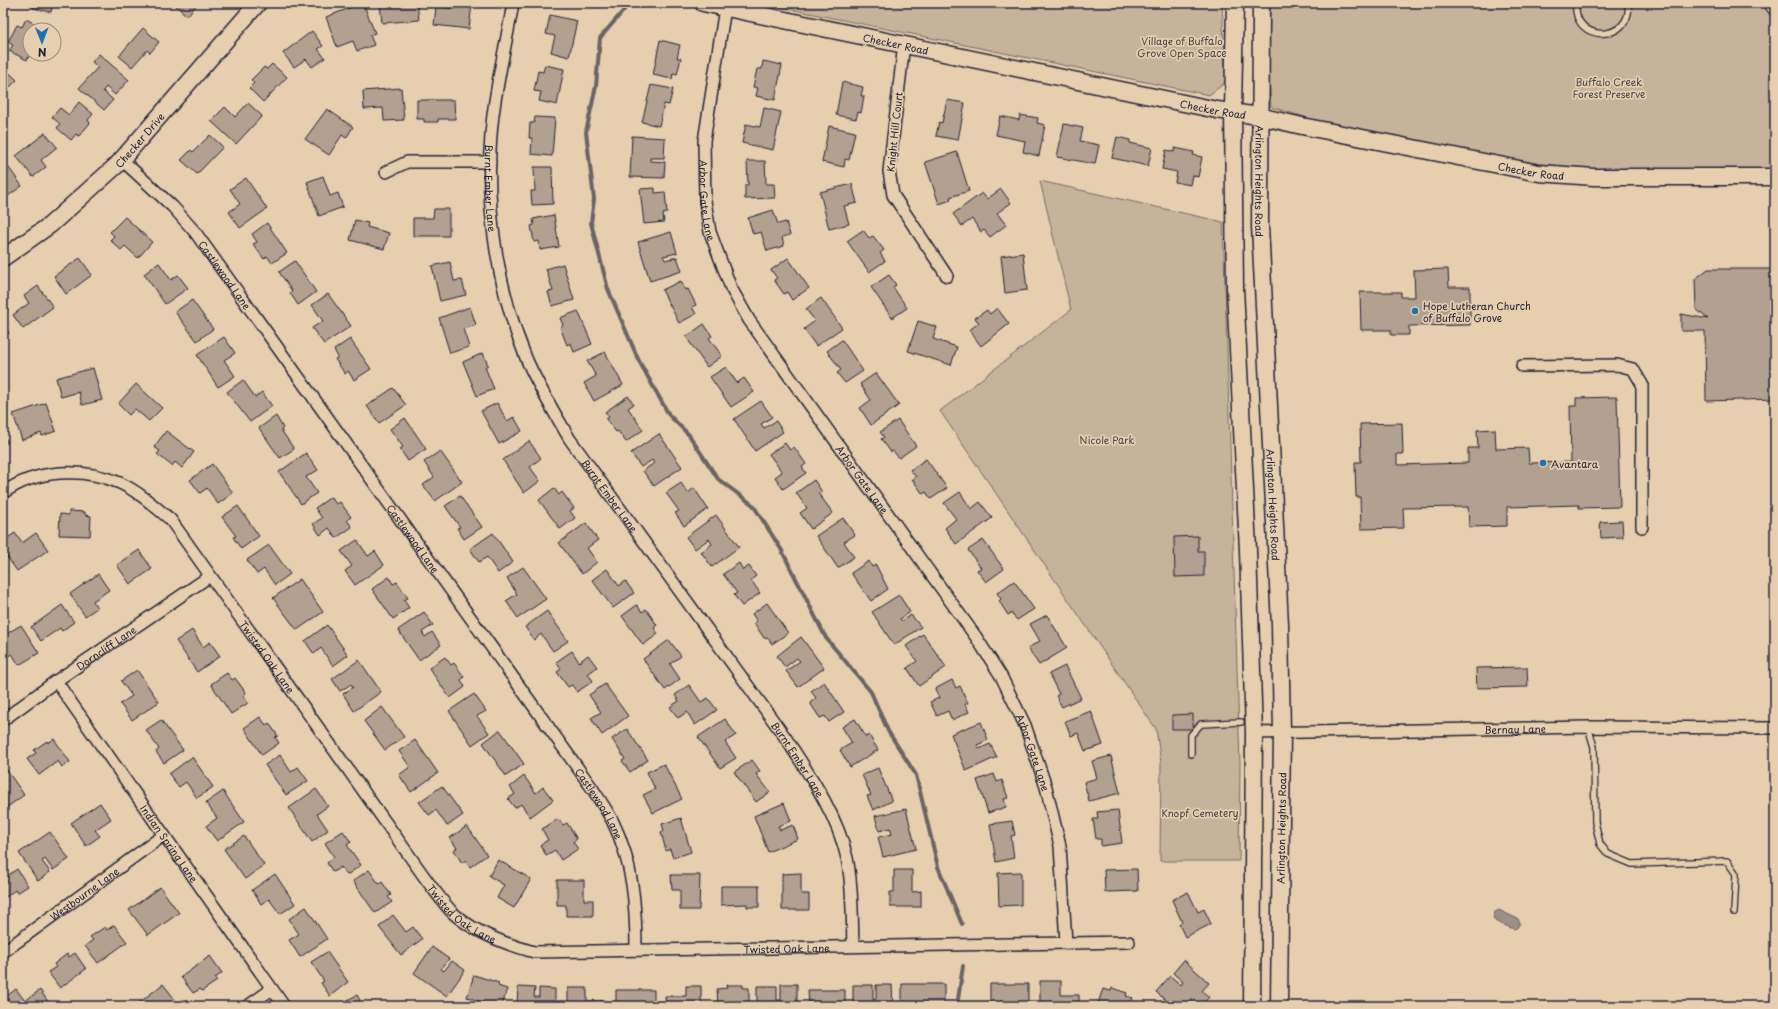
<svg xmlns="http://www.w3.org/2000/svg" width="1778" height="1009" font-family="'Playpen Sans',sans-serif">
  <style>
    .green { fill: #c6b39b; stroke: #746a6b }
    .water { fill: #9c8f84; stroke: #6b6367 }
    .lines { fill: none; stroke-linecap: round; stroke-linejoin: round }
    .stream { stroke: #6b6367; stroke-width: 4 }
    .building { fill: #b2a190; stroke: #22223b }
    .lane-casing { stroke: #22223b; stroke-width: 8 }
    .street-casing { stroke: #22223b; stroke-width: 14 }
    .secondary-casing { stroke: #22223b; stroke-width: 19 }
    .lane { stroke: #e5cfae; stroke-width: 5.5 }
    .street { stroke: #e5cfae; stroke-width: 11 }
    .secondary { stroke: #e5cfae; stroke-width: 16 }
    .poi-dot { fill: #1f6fb2; stroke: #e5cfae; stroke-width: 1.5 }
    .labels { text-anchor: middle; dominant-baseline: central; stroke-width: 3.5; stroke-linejoin: round; paint-order: stroke }
    .park-label { font-size: 10px; fill: #433f4e; stroke: #e5cfae }
    .street-label { font-size: 10px; fill: #22223b; stroke: #e5cfae }
    .poi-label { font-size: 10px; fill: #22223b; stroke: #e5cfae; text-anchor: start }
  </style>
  <rect width="100%" height="100%" fill="#e5cfae"/>
  <filter id="ink" filterUnits="userSpaceOnUse"><feTurbulence type="fractalNoise" baseFrequency=".025" numOctaves="2"/><feDisplacementMap in="SourceGraphic" scale="8" xChannelSelector="R" yChannelSelector="G"/><feConvolveMatrix kernelMatrix="1 2 1 2 8 2 1 2 1" color-interpolation-filters="sRGB"/></filter>
  <g filter="url(#ink)">
    <path class="green" d="M760 3H1222L1226 82 1209 95Z
      M1270 3H1775V170L1572 169 1516 163 1342 128 1271 107 1269 74Z
      M1040 181 1223 222 1240 764 1239 861H1160L1161 763 1156 729 940 411 1071 310Z"/>
    <path class="water" d="M1499 910 1518 919 1520 923 1517 928 1514 929 1496 922 1493 918 1495 912Z"/>
    <g class="lines">
      <path class="stream" d="M624 10 600 38 596 86 586 132 594 199 591 223 608 289 639 361 669 415 689 435 718 479 753 505 781 549 826 638 871 692 888 731 916 775 938 867 962 924
        M957 1006 963 966"/>
    </g>
    <path class="building" d="M34 3H53L51 12 33 8Z
      M173 3H198L187 16Z
      M363 3 375 33 370 35 374 45 357 51 353 41 337 47 326 17Z
      M380 3H417L419 20 382 23Z
      M456 3H472L469 29 434 25 436 7 455 9Z
      M550 15 577 21 569 57 551 52 555 36 546 34Z
      M26 19 43 28V30H30V54L27 60 9 51 13 45 8 42 17 25 22 27Z
      M143 28 159 42 150 53 147 50 132 67 119 56Z
      M312 31 323 46 318 49 325 58 312 67 306 59 294 67 283 53Z
      M660 40 680 45 677 58H681L677 74 673 73 672 79 653 75Z
      M99 54 129 80 115 95 106 87 103 91 113 100 104 110 79 88 98 67 92 62Z
      M763 61 782 65 775 100 756 96 758 88 753 87 757 69H762Z
      M272 64 287 77 263 102 249 88 254 83 251 80 264 67 267 69Z
      M545 65 564 69 557 105 539 101 541 92 534 91 538 71 543 72Z
      M3 67 17 80 3 94Z
      M842 82 863 87 861 96H864L861 113 858 112 856 119 836 115Z
      M651 85 673 89 669 105 664 104 659 126 642 122Z
      M401 88 404 120 384 121 383 108 364 109 363 91Z
      M417 100H454L455 119H438V122H424V119H417Z
      M947 100 965 103 958 140 936 136 939 122 942 123Z
      M79 102 93 114 88 120 90 123 79 136 76 134 71 140 57 128 60 124 52 117 60 108 69 115Z
      M248 103 262 116 236 144 211 121 225 107 235 117Z
      M764 108 781 112 773 150 742 143 746 124 760 127Z
      M327 109 353 127 346 138 342 135 329 155 305 139Z
      M1020 115 1038 118 1037 123 1045 125 1039 156 1023 152 1025 141 996 135 1000 116 1019 120Z
      M535 117 555 118 552 156 531 154 532 138H529L530 123H534Z
      M1064 124 1083 128 1080 141 1099 145 1095 164 1057 157Z
      M829 126 855 132 849 160 845 159 844 167 822 162Z
      M45 133 57 147 41 160 46 167 33 177 16 156Z
      M210 135 223 147 197 174 181 160 191 150 193 152Z
      M632 136 665 138 664 158H650V161L665 162 664 178 630 177Z
      M1117 137 1130 140V143L1152 148 1148 166 1112 158Z
      M1175 148 1194 152 1193 155 1202 157 1198 177 1192 175 1190 185 1175 182 1177 172 1162 169 1166 150 1174 152Z
      M957 152 969 191 950 197 951 200 939 204 925 162Z
      M4 161 22 186 5 198 3 195Z
      M747 161H765L766 184H774L775 198 745 199V185H748Z
      M534 167H552L553 204 532 205 531 191H535Z
      M323 176 330 196 338 193 343 207 319 216 307 182Z
      M246 178 267 209 240 228 229 212 240 204 230 189Z
      M852 184 857 203 844 206 849 224 829 229 820 192Z
      M655 188V193L665 192 667 213 663 214 664 222 644 224 640 189Z
      M1001 189 1011 203 997 213 1006 225 990 237 984 230 981 232 972 219 962 226 953 214 982 193 987 199Z
      M434 209H449V236H413V218H433Z
      M773 210 778 224 786 222 790 235 782 237 784 246 767 251 761 232 753 234 748 218Z
      M554 215 559 247 540 250 539 241 534 242 531 226 534 225 533 219Z
      M125 217 152 242 138 258 125 246 121 250 110 240 114 236 110 232Z
      M355 220 368 223 367 227 389 233 384 249 350 240Z
      M267 223 287 253 272 263 267 256 264 259 253 244 257 242 252 234Z
      M863 230 869 238 873 236 884 250 880 253 885 261 869 272 847 241Z
      M671 232 677 253 663 256 665 260 677 257 682 271 650 281 638 242Z
      M1023 253 1027 290 1005 293 1001 256Z
      M80 258 92 275 66 294 54 276Z
      M788 258 809 288 792 300 787 292 784 294 774 280 777 278 771 270Z
      M295 261 316 292 298 305 290 293 292 291 279 272Z
      M450 262 454 281 462 280 466 295 440 301 432 266Z
      M159 263 171 280 178 275 188 288 165 304 144 274Z
      M563 264 574 300 552 306 548 292 553 291 546 269Z
      M1448 269 1449 287H1470V325L1409 326V335H1391V330H1361L1360 292H1401V297H1415L1414 270Z
      M1708 269H1775V399L1706 401 1705 331H1681V314L1708 319 1696 309 1695 279Z
      M889 275 896 285 893 287 907 308 892 318 871 287Z
      M681 281 685 290 688 289 696 305 692 307 696 314 679 323 662 290Z
      M38 286 53 307 23 329 13 315 29 303 24 296Z
      M328 294 351 326 324 344 312 328 323 321 312 305Z
      M821 298 842 328 816 346 804 329 815 321 806 309Z
      M192 300 213 329 197 341 175 312Z
      M470 307 476 325 463 329 469 347 450 353 439 318Z
      M997 308 1009 324 981 346 969 330 979 323 975 318 987 310 990 314Z
      M578 311 592 344 574 352 571 343 567 345 560 327 563 325 560 318Z
      M918 321 937 327 933 339 957 347 951 365 908 351Z
      M704 324 712 336 709 338 722 356 707 367 686 337Z
      M3 325 9 333 3 338Z
      M224 337 235 353 224 360 235 376 218 387 197 355Z
      M350 339 371 369 354 380 348 371 345 374 335 359 338 357 334 350Z
      M842 340 863 371 845 383 837 373 841 370 827 351Z
      M605 352 623 385 594 401 584 383 596 376 587 361Z
      M483 353 488 365 485 367 494 389 477 396 463 362Z
      M726 367 737 383 744 378 754 392 731 407 710 377Z
      M93 368 102 400 82 405 79 392 61 397 56 378Z
      M876 373 899 405 871 425 860 408 871 400 860 384Z
      M243 380 255 397 262 392 272 406 250 422 227 392Z
      M136 384 162 408 149 421 135 409 129 415 118 404Z
      M393 388 406 405 379 423 367 406Z
      M628 396 634 404 628 408 643 430 626 442 618 431 616 432 606 419 609 417 605 412Z
      M1617 397 1620 507 1579 508V505L1507 507V526L1469 527 1468 507 1403 508 1404 528 1361 529 1360 497H1356L1355 462H1361L1360 424 1402 423 1403 454H1397V465L1468 463V448H1478L1477 430 1495 429 1496 449 1528 448 1529 463 1571 462 1570 406H1576V398Z
      M761 401 772 417 761 424 764 428 776 421 783 432 755 451 734 419Z
      M46 403 56 431 42 436 41 433 22 440 13 414Z
      M497 403 507 421 514 417 522 431 499 444 481 411Z
      M276 416 283 428 281 430 294 449 280 458 259 428Z
      M405 418 426 449 408 461 400 449 403 447 390 429Z
      M898 420 916 446 899 458 893 451 891 452 881 439 884 437 880 432Z
      M166 431 194 452 182 468 175 462 172 466 157 454 160 451 154 447Z
      M659 434 682 467 654 486 643 471 654 463 652 460 641 467 631 453Z
      M3 435 8 442 3 446Z
      M529 441 541 458 530 467 540 481 524 493 503 460Z
      M785 443 790 450 794 447 806 464 802 467 806 473 783 489 775 477 782 472 769 454Z
      M440 451 462 482 435 501 423 485 434 477 424 462Z
      M306 453 318 470 306 477 317 493 301 504 279 472Z
      M926 459 947 488 931 499 926 492 923 494 912 479 916 477 910 470Z
      M212 464 233 493 218 504 207 488 200 493 190 480Z
      M814 480 822 492 818 493 833 513 811 529 800 513 807 508 796 493Z
      M681 483 688 493 694 488 708 509 684 526 675 513 679 511 666 493Z
      M554 488 559 495 562 492 574 508 570 511 575 518 560 529 539 500Z
      M960 492 971 509 980 502 992 518 956 544 945 528 956 519 944 503Z
      M460 496 482 527 464 539 457 528 460 527 445 506Z
      M331 497 336 504 340 502 351 517 347 520 352 527 336 538 329 528 320 535 313 524 322 518 315 508Z
      M238 506 259 536 241 549 233 537 236 536 222 517Z
      M69 511 85 512V515L91 516 90 536 59 535 60 514 69 515Z
      M716 515 739 547 712 567 701 552 712 544 709 539 695 549 686 537Z
      M843 518 855 535 844 542 854 557 838 568 816 536Z
      M1622 521 1623 537 1601 538 1600 522Z
      M586 523 598 540 587 548 597 562 582 574 559 543Z
      M15 533 22 543 36 533 48 550 17 571 3 551V541Z
      M493 533 513 562 498 573 487 557 479 562 470 549Z
      M1198 536V551H1204V576L1175 577 1174 537Z
      M357 540 368 556 375 551 384 565 355 585 345 571 352 566 341 551Z
      M983 540 1004 569 986 582 977 570 981 568 968 550Z
      M269 545 290 574 275 585 264 569 257 574 247 560Z
      M139 550 152 569 130 584 117 565Z
      M869 561 872 567 876 565 888 589 871 601 851 573Z
      M739 563 743 570 749 566 756 576 751 580 760 593 742 606 734 595 737 593 723 574Z
      M523 567 546 599 518 618 506 601 517 594 507 578Z
      M607 569 619 586 625 581 634 593 613 608 592 580Z
      M98 574 109 590 93 601 97 608 85 616 70 594Z
      M389 577 393 584 397 582 408 598 404 600 409 608 393 619 372 589Z
      M300 579 323 612 297 630 273 598Z
      M1014 581 1034 609 1017 620 1011 613 1008 615 999 601 1001 599 997 593Z
      M899 595 910 612 900 619 902 621 911 615 921 627 894 645 872 612Z
      M767 603 788 633 772 644 767 637 764 638 754 623 757 621 752 614Z
      M62 605 74 622 62 631 60 628 41 641 31 627Z
      M637 605 642 612 646 609 657 625 654 628 658 634 643 645 622 616Z
      M547 611 568 641 553 651 541 634 534 640 525 627Z
      M424 612 433 625 422 632 425 637 432 632 441 645 419 660 398 630Z
      M1047 615 1067 648 1039 665 1028 648 1040 641 1030 624Z
      M21 625 39 653 19 665 12 654 3 659V636Z
      M327 625 348 655 333 666 321 648 314 654 305 641Z
      M192 630 203 647 210 642 220 656 197 672 176 641Z
      M923 634 946 667 919 686 907 668 917 661 906 646Z
      M801 637 824 668 798 687 786 671 800 661 797 658 785 667 777 656Z
      M669 640 681 656 670 664 680 679 665 690 643 659Z
      M572 651 579 662 588 655 597 667 588 674 593 681 577 692 572 685 568 687 557 672 561 669 556 662Z
      M445 657 451 665 454 663 464 677 461 680 465 687 450 698 429 668Z
      M359 660 381 692 354 711 343 694 353 687 351 684 340 691 332 679Z
      M1065 666 1081 698 1062 707 1056 696 1059 694 1049 674Z
      M1527 667 1528 687 1477 688 1476 668Z
      M137 670 159 702 132 720 120 704 132 696 121 681Z
      M227 673 232 680 235 678 246 693 243 696 248 703 231 714 211 684Z
      M952 680 956 688 960 686 968 703 965 704 969 712 952 720 948 711 937 716 930 702 939 698 935 689Z
      M824 682 844 712 829 722 825 716 820 718 810 703 816 698 811 691Z
      M605 684 628 716 602 735 591 718 601 712 589 695Z
      M689 685 701 702 708 698 717 710 695 725 687 712 678 718 670 707 679 701 675 695Z
      M474 694 486 711 477 716 489 733 472 745 449 711Z
      M382 707 404 737 385 750 364 721Z
      M1091 711 1103 745 1085 751 1078 733 1071 736 1065 721Z
      M1193 714V729H1172V715Z
      M260 717 266 725 269 723 278 736 275 737 279 743 262 755 244 728Z
      M725 719 736 735 725 742 736 758 720 768 698 737Z
      M855 719 866 737 869 735 878 750 850 767 840 750 852 743 842 727Z
      M161 720 183 750 164 763 156 752 159 749 146 730Z
      M981 722 988 740 977 745 979 749 990 744 997 757 966 771 951 734Z
      M627 729 648 760 630 772 622 761 625 759 612 739Z
      M500 730 524 764 506 776 483 743Z
      M54 739 70 762 62 767 58 761 39 775 27 759 36 753 34 750 47 741 48 743Z
      M415 740 438 773 411 792 399 775 410 767 399 751Z
      M280 755 291 772 298 767 308 781 286 795 265 765Z
      M1111 756 1120 793 1089 801 1084 782 1097 778 1092 761Z
      M192 757 213 787 197 798 186 782 179 787 169 774Z
      M752 760 760 771 756 774 770 792 756 802 734 772Z
      M664 764 682 799 653 813 643 795 655 789 647 772Z
      M878 768 892 801 873 810 867 796 871 795 862 775Z
      M6 769 24 795 3 810V771Z
      M994 774 997 782 1002 780 1008 798 1004 799 1006 807 988 813 977 780Z
      M524 776 536 793 543 787 553 800 530 817 521 804 515 808 508 799 515 794 510 787Z
      M442 786 463 815 447 826 436 810 429 815 419 802Z
      M316 789 328 806 317 814 328 830 312 842 289 808Z
      M223 791 244 822 217 841 206 826 217 818 206 803Z
      M100 803 111 819 95 830 100 836 86 846 71 823Z
      M784 803 791 821 778 826 780 830 793 825 798 839 768 852 754 816Z
      M906 809 916 849 883 857 878 837 892 834 890 828 879 831 875 816Z
      M1118 810 1122 843 1101 846V839H1096L1093 819H1098L1097 812Z
      M681 818 691 852 673 858 670 849 666 851 661 832 664 831 662 824Z
      M558 819 563 825 567 823 577 839 573 842 578 849 561 860 555 850 546 855 540 845 548 840 542 829Z
      M1012 821 1015 835 1011 836 1014 858 996 862 990 824Z
      M467 826 487 855 470 867 466 860 462 863 454 850 457 848 450 838Z
      M343 831 351 842 347 845 361 865 347 875 341 867 333 872 327 863 334 857 325 843Z
      M50 832 69 859 53 870 45 859 42 861 50 872 38 881 19 853Z
      M244 836 264 865 245 879 224 849Z
      M498 860 531 879 514 908 497 898 504 885 489 876Z
      M17 869 28 886 17 893 15 890 3 899V879Z
      M1137 869 1138 891 1105 892 1104 870Z
      M369 870 379 884 382 882 391 895 388 897 392 902 375 913 353 881Z
      M894 870H912V892L921 891V907H890V892H894Z
      M1021 872V905L999 906 998 873Z
      M801 873V894H809V910H782V874Z
      M275 874 295 904 280 914 269 899 261 904 252 890Z
      M671 875H700L699 910H680V890H672Z
      M557 880H584V900H593V916H566V905H557Z
      M721 886H759V907H747V904L721 905Z
      M160 887 179 913 148 935 129 910Z
      M1188 892 1198 912 1204 909 1211 924 1185 937 1179 924 1182 922 1172 900Z
      M306 907 327 939 300 957 289 940 299 934 289 919Z
      M393 915 406 932 413 927 422 939 401 955 379 927Z
      M114 925 127 942 98 963 85 946 93 940 90 937 105 927 107 930Z
      M432 947 449 959 441 969 444 971 452 961 465 970 447 996 414 973Z
      M327 952 348 982 330 996 321 983 324 981 311 962Z
      M75 953 86 969 60 988 48 972 56 967 54 964 67 954 69 957Z
      M210 956 222 973 215 978 217 981 202 991 200 989 193 993 181 977Z
      M1184 960 1209 983 1202 991 1209 997 1201 1006 1193 999 1187 1006H1173L1156 992 1170 976 1181 985 1183 982 1173 973Z
      M474 975 499 983 498 986 507 989 502 1006H487L488 1004 467 997Z
      M1040 981H1061V995H1079V1006H1040Z
      M163 984 176 1001 169 1006H135Z
      M781 984H797V1006H757V986H777V1000H781Z
      M902 984H944V1006H902Z
      M990 984H1028V1006H990Z
      M726 985H743V988H749V1006H718L717 989 727 988Z
      M853 985H873V1000L876 999V985H892L893 1006H853Z
      M686 986H701V1006H666L665 996H686Z
      M518 987 535 988 534 997H539V988L555 989V1006H517Z
      M568 988H587V1001H606V1006H568Z
      M1112 988 1127 993 1126 996 1133 998 1130 1006H1097L1103 989 1111 991Z
      M16 989 25 1001 40 990 51 1006H4L3 999Z
      M616 990H654V1006H616Z
      M808 990H845V1006H809Z
      M357 995 363 1006H341L340 1004Z"/>
    <g class="lines">
      <g class="lane-casing">
        <path id="lane" d="M1576 3C1572 45 1634 42 1628 3
          M1765 3 1775 15
          M1588 727 1594 747 1595 822 1600 844 1608 854 1632 864 1727 861 1736 874 1734 912
          M1191 754V735L1201 724 1241 722"/>
      </g>
      <g class="street-casing">
        <g id="street">
          <path id="s1" d="M513 3C506 47 494 90 491 135 485 209 498 290 526 358 538 386 554 412 569 438L785 737C809 774 837 814 847 858 853 887 852 918 853 946"/>
          <path id="s2" d="M725 8 704 141 705 201 710 232 731 288 749 320 976 637 1001 676 1025 725 1046 787 1060 846 1066 943"/>
          <path d="M904 44 889 171 893 195 947 276"/>
          <path id="s3" d="M122 160 173 207 195 232 592 788C599 799 607 810 613 822 633 863 636 905 636 950"/>
          <path d="M386 172 407 162H490"/>
          <path d="M1522 366 1617 365 1633 369 1642 384V527"/>
          <path id="s4" d="M3 493C36 469 83 467 120 483 139 492 154 506 170 519L428 882C436 892 444 904 453 913 475 933 505 944 534 952L1129 942"/>
          <path id="s5" d="M56 681 284 1006"/>
          <path id="s6" d="M3 720 56 681 210 576"/>
          <path id="s7" d="M1254 733 1588 727 1775 728"/>
          <path id="s8" d="M3 952 164 835"/>
          <path d="M248 1006 272 989"/>
        </g>
      </g>
      <g class="secondary-casing">
        <g id="secondary">
          <path id="s9" d="M703 3 1217 110 1259 116 1302 126 1539 173 1594 177H1775"/>
          <path d="M1235 3 1233 112 1235 288 1248 550 1254 733 1252 1006"/>
          <path id="s10" d="M1261 3 1260 226 1280 625 1282 732 1279 1006"/>
          <path id="s11" d="M3 258 50 225 117 165 258 3"/>
        </g>
      </g>
      <use href="#lane" class="lane"/>
      <use href="#street" class="street"/>
      <use href="#secondary" class="secondary"/>
    </g>
  </g>
  <g class="poi-dot">
    <circle cx="1415" cy="311" r="4"/>
    <circle cx="1543" cy="463" r="4"/>
  </g>
  <g class="labels">
    <g class="park-label">
      <text x="1182" y="40">Village of Buffalo<tspan x="1182" dy="12">Grove Open Space</tspan></text>
      <text x="1609" y="81">Buffalo Creek<tspan x="1609" dy="12">Forest Preserve</tspan></text>
      <text x="1107" y="439">Nicole Park</text>
      <text x="1200" y="812">Knopf Cemetery</text>
    </g>
    <g class="street-label">
      <text stroke="none"><textPath href="#s9" startOffset="197">Checker Road</textPath></text>
      <text stroke="none"><textPath href="#s9" startOffset="521">Checker Road</textPath></text>
      <text transform="translate(894 132) rotate(-84)">Knight Hill Court</text>
      <text stroke="none"><textPath href="#s11" startOffset="181">Checker Drive</textPath></text>
      <text stroke="none"><textPath href="#s9" startOffset="845">Checker Road</textPath></text>
      <text stroke="none"><textPath href="#s10" startOffset="178">Arlington Heights Road</textPath></text>
      <text stroke="none"><textPath href="#s1" startOffset="187">Burnt Ember Lane</textPath></text>
      <text stroke="none"><textPath href="#s2" startOffset="194">Arbor Gate Lane</textPath></text>
      <text stroke="none"><textPath href="#s3" startOffset="155">Castlewood Lane</textPath></text>
      <text stroke="none"><textPath href="#s2" startOffset="518">Arbor Gate Lane</textPath></text>
      <text stroke="none"><textPath href="#s1" startOffset="523">Burnt Ember Lane</textPath></text>
      <text stroke="none"><textPath href="#s10" startOffset="502">Arlington Heights Road</textPath></text>
      <text stroke="none"><textPath href="#s3" startOffset="479">Castlewood Lane</textPath></text>
      <text stroke="none"><textPath href="#s6" startOffset="126">Dorncliff Lane</textPath></text>
      <text stroke="none"><textPath href="#s4" startOffset="353">Twisted Oak Lane</textPath></text>
      <text stroke="none"><textPath href="#s7" startOffset="261">Bernay Lane</textPath></text>
      <text stroke="none"><textPath href="#s2" startOffset="842">Arbor Gate Lane</textPath></text>
      <text stroke="none"><textPath href="#s1" startOffset="847">Burnt Ember Lane</textPath></text>
      <text stroke="none"><textPath href="#s3" startOffset="803">Castlewood Lane</textPath></text>
      <text transform="translate(1281 828) rotate(-89)">Arlington Heights Road</text>
      <text stroke="none"><textPath href="#s5" startOffset="198">Indian Spring Lane</textPath></text>
      <text stroke="none"><textPath href="#s8" startOffset="100">Westbourne Lane</textPath></text>
      <text stroke="none"><textPath href="#s4" startOffset="677">Twisted Oak Lane</textPath></text>
      <text stroke="none"><textPath href="#s4" startOffset="1013">Twisted Oak Lane</textPath></text>
    </g>
    <g class="poi-label">
      <text x="1423" y="305">Hope Lutheran Church<tspan x="1423" dy="12">of Buffalo Grove</tspan></text>
      <text x="1551" y="463">Avantara</text>
    </g>
  </g>
  <rect width="1778" height="1009" fill="none" stroke="#e5cfae" stroke-width="16"/>
  <rect x="8" y="8" width="1762" height="993" fill="none" stroke="#22223b" stroke-width="1.5" filter="url(#ink)"/>
  <g transform="translate(42 42) rotate(179)"><circle r="19" fill="#e5cfae" stroke="#978a80"/>
  <path d="M0-3L7 15L0 10L-7 15Z" fill="#1f6fb2"/>
  <text y="-6" font-size="11" font-weight="bold" text-anchor="middle" fill="#22223b">N</text>
  </g>
</svg>
